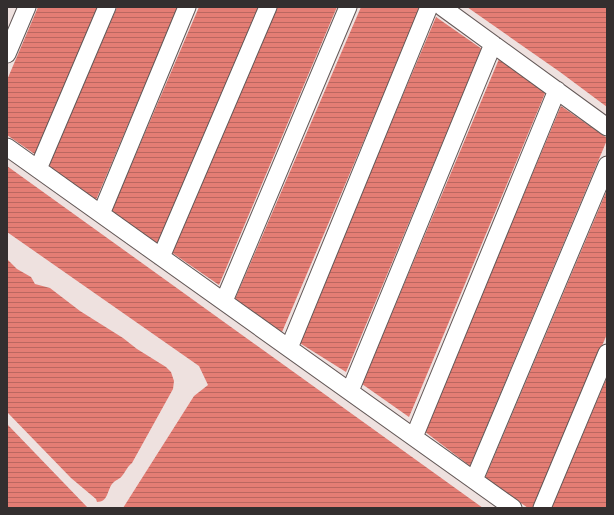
<svg xmlns="http://www.w3.org/2000/svg" width="614" height="515" font-family="Merriweather,serif">
  <style>
    .water { fill: url(#water-rules) }
    .lines { fill: none; stroke-linecap: round; stroke-linejoin: round }
    .minor-casing { stroke: #635857; stroke-width: 19 }
    .minor { stroke: #fff; stroke-width: 17 }
  </style>
  <defs>
    <pattern id="water-rules" width="6" height="5" patternUnits="userSpaceOnUse"><rect width="6" height="5" fill="#e47d74"/><path d="M0 2.5h6" fill="none" stroke="#ba6760"/></pattern>
  </defs>
  <rect width="100%" height="100%" fill="#eee1df"/>
  <path class="water" d="M38 7H99L36 155 7 135V80Z
    M117 7H178L96 200 48 167Z
    M199 7H259L158 245 111 212Z
    M277 7H337L219 285 171 252Z
    M361 7H421L282 332 235 299Z
    M467 7H607V107L560 72Z
    M436 17 482 49 346 372 298 342Z
    M499 59 546 91 409 417 362 384Z
    M561 106 607 138V140L470 466 424 431Z
    M7 166 483 508H123L194 396 208 385 199 366 7 232Z
    M607 190V334L534 508H528L485 478Z
    M7 259 17 269 31 277 35 284 50 288 80 311 123 338 137 349 166 367 171 372 174 381 173 389 132 463C127 467 126 471 122 476 120 479 115 480 112 484 107 491 108 502 97 502L96 499 71 478 7 412Z
    M607 377V508H551Z
    M7 424 88 508H7Z"/>
  <g class="lines">
    <g class="minor-casing">
      <path id="minor" d="M442 7 607 127
        M7 54 27 7
        M7 147 513 508
        M38 169 107 7
        M101 214 187 7
        M161 257 268 7
        M224 301 348 7
        M289 348 429 7
        M350 391 493 44
        M414 437 557 90
        M474 480 607 165
        M542 508 607 353"/>
    </g>
    <use href="#minor" class="minor"/>
  </g>
  <rect width="614" height="515" fill="none" stroke="#342f2f" stroke-width="16"/>
</svg>
